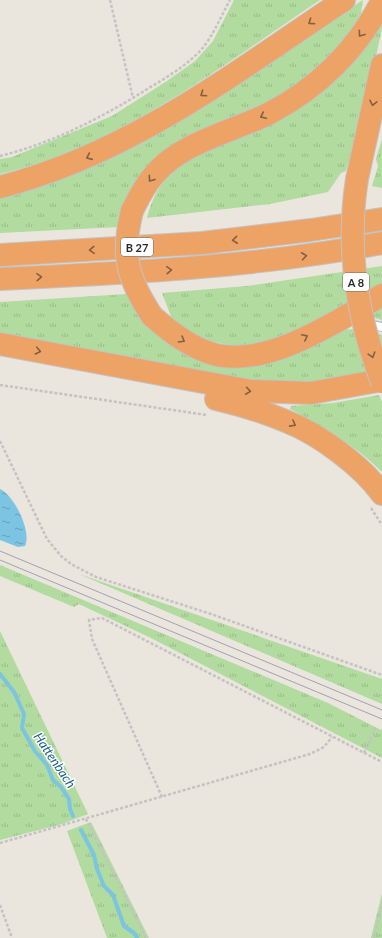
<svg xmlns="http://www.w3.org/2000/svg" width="382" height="938" font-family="Lato,sans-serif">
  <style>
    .grass { fill: url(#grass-tufts) }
    .water { fill: url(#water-ripples) }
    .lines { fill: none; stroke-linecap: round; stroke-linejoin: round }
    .stream { stroke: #7bc4e2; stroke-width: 4 }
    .lane-casing { stroke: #b1b3bc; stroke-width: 10 }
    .highway-casing { stroke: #c3c3c3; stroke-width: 24 }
    .path { stroke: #c3c3c3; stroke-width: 2.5; stroke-dasharray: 3 2; stroke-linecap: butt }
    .lane { stroke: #fff; stroke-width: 8 }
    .highway { stroke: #eda365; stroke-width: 22 }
    .tram { stroke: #a0a3b2; stroke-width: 1 }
    .highway-bridge-casing { stroke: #c3c3c3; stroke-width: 24; stroke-linecap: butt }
    .highway-bridge { stroke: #eda365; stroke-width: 22 }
    .oneway { stroke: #826045 }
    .labels { text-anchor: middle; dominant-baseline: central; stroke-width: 3; stroke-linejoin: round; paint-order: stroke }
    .shield { fill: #fff; stroke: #6a6a6a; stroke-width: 1 }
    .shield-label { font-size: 11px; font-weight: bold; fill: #2a2a2a }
    .water-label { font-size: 13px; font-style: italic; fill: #1b638c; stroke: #fff }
  </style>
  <defs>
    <pattern id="grass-tufts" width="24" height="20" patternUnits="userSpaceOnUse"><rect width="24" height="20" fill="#b2db9f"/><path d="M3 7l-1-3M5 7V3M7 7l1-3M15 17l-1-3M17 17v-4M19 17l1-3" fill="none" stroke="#99bc89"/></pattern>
    <pattern id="water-ripples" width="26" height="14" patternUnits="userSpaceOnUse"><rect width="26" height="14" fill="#7bc4e2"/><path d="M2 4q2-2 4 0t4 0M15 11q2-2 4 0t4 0" fill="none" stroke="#659fb7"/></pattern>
  </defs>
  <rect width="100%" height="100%" fill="#eae5dd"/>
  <path class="grass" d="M234 0H320C220 67 120 146 0 174V159L12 157 112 116 167 81 195 61 213 41Z
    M363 0 360 20 339 50 302 85 138 188 119 217V227L0 233V197L69 176 142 143 178 123 316 30Z
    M379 24H382V29L352 164 348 163 346 171 341 173 328 192 270 204 147 218C152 198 160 183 175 169 195 151 226 147 245 133 291 98 335 60 379 24Z
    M382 139V188L372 186 378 166 376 159Z
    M382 266V287L344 311 274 341 237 347 198 338 182 328 172 319 162 293 247 286Z
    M127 294 196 356 337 330 354 329 382 335V371L311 382 274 384 0 334V302Z
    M382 305V320L364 315Z
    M379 395 382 402V472C355 445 323 427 290 409L291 406 333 403Z
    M0 565 328 703 381 730 382 728V758L151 638 79 604 74 607 0 576Z
    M79 574 382 679V704Z
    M0 631 88 814 62 824 0 840Z
    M91 822 149 938H107L67 831Z
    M382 893V938H371Z"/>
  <path class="water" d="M0 489C14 495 32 532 25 546L18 547 0 540Z"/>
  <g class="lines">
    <path class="stream" d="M0 674 14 692 24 714 22 728 35 751 47 765 53 780 61 787 69 799 70 809 73 816
      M81 830 94 855 97 869 104 886 113 895 124 926 134 933 137 938"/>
    <g class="lane-casing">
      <path id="lane" d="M365 323 382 327"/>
    </g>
    <g class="highway-casing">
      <path id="highway" d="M357 179 382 65
        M0 187C130 154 234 73 344 0
        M132 211C138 199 144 186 154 175 180 143 231 132 268 114 317 89 357 50 382 1
        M0 255 202 243 311 230 382 219
        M0 279C128 273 256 267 382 243
        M152 316C169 331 188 346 210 353 264 371 337 321 382 295
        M0 344 251 391 311 393 382 380
        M216 399C241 405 265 412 288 422 320 435 362 466 382 494"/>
    </g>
    <path class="path" d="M110 0 133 98
      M0 156C53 143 103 117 149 88 167 77 186 66 201 50 213 36 221 16 230 0
      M0 385 207 415
      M0 441 47 539 61 556 71 564 96 577 211 614 382 675
      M371 508 382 525
      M364 753 376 726
      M162 797 92 639 89 620 102 618 382 762
      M86 819 146 938
      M0 843 310 754 324 747 332 737
      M0 905 12 938
      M374 938 382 905"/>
    <use href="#lane" class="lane"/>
    <use href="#highway" class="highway"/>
    <path class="tram" d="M0 551 382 710
      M0 560 382 719"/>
    <g class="highway-bridge-casing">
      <path id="highway-bridge" d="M357 179C346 248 357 317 382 382
        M132 211C121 255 127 278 152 316"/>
    </g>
    <use href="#highway-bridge" class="highway-bridge"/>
  </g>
  <defs><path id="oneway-chevron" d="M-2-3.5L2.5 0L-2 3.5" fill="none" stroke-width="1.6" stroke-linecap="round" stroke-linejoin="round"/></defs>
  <g class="oneway">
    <use href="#oneway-chevron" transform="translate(311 22) rotate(146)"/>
    <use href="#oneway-chevron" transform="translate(361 34) rotate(126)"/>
    <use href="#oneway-chevron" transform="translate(203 94) rotate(146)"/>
    <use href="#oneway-chevron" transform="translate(373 103) rotate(102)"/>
    <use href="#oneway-chevron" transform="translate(263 116) rotate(155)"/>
    <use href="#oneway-chevron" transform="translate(89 157) rotate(156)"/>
    <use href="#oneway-chevron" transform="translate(151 179) rotate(126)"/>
    <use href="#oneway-chevron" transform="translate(235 240) rotate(174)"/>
    <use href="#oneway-chevron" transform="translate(92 250) rotate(177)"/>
    <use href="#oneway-chevron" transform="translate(304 256) rotate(-8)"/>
    <use href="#oneway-chevron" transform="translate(169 270) rotate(-4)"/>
    <use href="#oneway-chevron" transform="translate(39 277) rotate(-3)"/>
    <use href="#oneway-chevron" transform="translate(305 337) rotate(-27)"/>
    <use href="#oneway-chevron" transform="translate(182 340) rotate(31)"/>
    <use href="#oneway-chevron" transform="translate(38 351) rotate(11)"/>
    <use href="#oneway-chevron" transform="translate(372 355) rotate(73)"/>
    <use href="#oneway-chevron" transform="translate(248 391) rotate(8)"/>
    <use href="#oneway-chevron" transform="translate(293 424) rotate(28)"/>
  </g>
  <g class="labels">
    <g class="shield">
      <rect x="121" y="238" width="32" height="18" rx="3"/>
      <rect x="343" y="273" width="26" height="18" rx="3"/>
    </g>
    <g class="shield-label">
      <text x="137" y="247">B 27</text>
      <text x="356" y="282">A 8</text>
    </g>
    <g class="water-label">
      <text transform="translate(55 760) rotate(56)">Hattenbach</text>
    </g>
  </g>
</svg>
